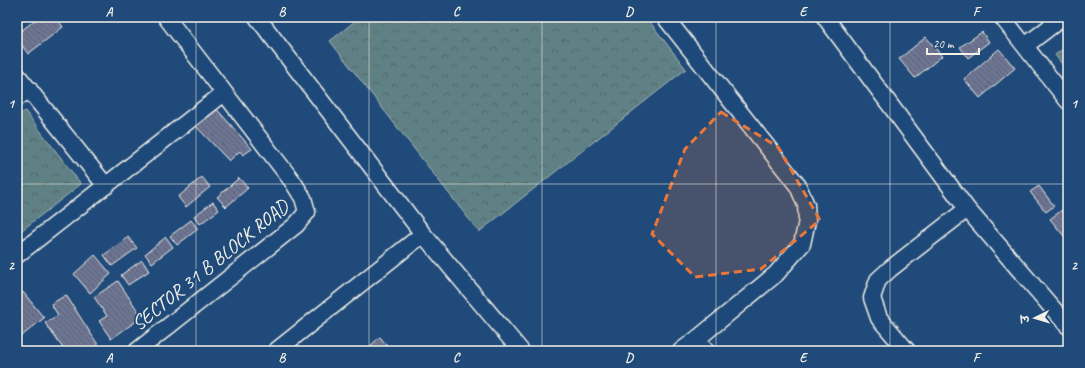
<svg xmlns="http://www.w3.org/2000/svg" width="1085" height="368" font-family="Caveat,'Playpen Sans Deva',sans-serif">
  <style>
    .park { fill: url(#park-crowns); stroke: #aab8b6 }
    .building { fill: url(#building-back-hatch); stroke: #f4f1e8 }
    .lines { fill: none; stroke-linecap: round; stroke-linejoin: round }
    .street-casing { stroke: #f4f1e8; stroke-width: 19 }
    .street { stroke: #1f4a7a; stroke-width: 16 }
    .marked { fill: #ea7738; fill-opacity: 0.2; stroke: #ea7738; stroke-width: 3; stroke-dasharray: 8 5; stroke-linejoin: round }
    .grid { fill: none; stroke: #f4f1e8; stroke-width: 1; stroke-opacity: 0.55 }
    .labels { text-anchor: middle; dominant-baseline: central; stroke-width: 3.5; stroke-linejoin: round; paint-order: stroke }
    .street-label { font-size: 20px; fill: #f4f1e8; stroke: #1f4a7a }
    .neatline { fill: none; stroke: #f4f1e8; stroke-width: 1.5 }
    .grid-label { font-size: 13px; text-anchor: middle; font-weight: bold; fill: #f4f1e8 }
  </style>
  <defs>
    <pattern id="park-crowns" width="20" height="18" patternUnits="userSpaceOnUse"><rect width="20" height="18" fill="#5f8084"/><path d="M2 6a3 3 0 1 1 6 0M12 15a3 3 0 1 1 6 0" fill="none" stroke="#556768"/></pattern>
    <pattern id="building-back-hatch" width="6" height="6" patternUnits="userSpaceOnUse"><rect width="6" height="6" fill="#6d7493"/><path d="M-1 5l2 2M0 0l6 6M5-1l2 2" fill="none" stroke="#5d6070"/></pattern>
  </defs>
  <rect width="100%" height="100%" fill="#1f4a7a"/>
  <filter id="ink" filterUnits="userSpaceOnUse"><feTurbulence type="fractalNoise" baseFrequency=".025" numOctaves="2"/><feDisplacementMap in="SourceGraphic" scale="8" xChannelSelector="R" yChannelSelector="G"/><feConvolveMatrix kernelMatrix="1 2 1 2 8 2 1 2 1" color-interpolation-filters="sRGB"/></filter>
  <g filter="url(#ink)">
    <path class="park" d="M360 17H646L686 69 479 232 330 41Z
      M1068 45V72L1055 55Z
      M25 111 81 184 17 234V117Z"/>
    <path class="building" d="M39 17H56L63 27 28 54 17 38V34Z
      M982 32 989 42 968 58 960 47Z
      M926 37 942 56 915 78 899 59Z
      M999 49 1015 68 980 98 964 79Z
      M214 106 252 149 243 155 240 151 229 161 193 123Z
      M202 177 210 187 186 207 178 197Z
      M239 178 248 188 226 207 217 197Z
      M1039 186 1054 206 1046 212 1030 192Z
      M213 202 219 210 200 224 194 216Z
      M1062 210 1068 218V241L1050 219Z
      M191 220 198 229 177 245 170 236Z
      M128 237 137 248 112 266 104 255Z
      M166 237 173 247 152 263 145 254Z
      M95 255 111 274 90 293 74 274Z
      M142 260 149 271 128 285 121 275Z
      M118 281 142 317 111 339 99 321 107 316 94 297Z
      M17 290 21 294 23 292 44 318 18 339Z
      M66 295 102 351H65L45 323 58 315 51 304Z
      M380 337 392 351H371L368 348Z"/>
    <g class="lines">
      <g class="street-casing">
        <path id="street" d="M257 17 423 234 521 351
          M665 17 798 186 806 205 807 221 802 244 776 274 697 339 681 351
          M825 17 967 209 1068 326
          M1002 17 1068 101
          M1025 46 1063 17
          M17 75 106 186
          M17 98 29 89
          M17 255 224 93
          M697 339 706 351
          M137 351 296 225 307 212 303 198 293 182 166 17
          M276 351 423 234
          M907 351 879 318 872 298 878 280 890 269 967 209"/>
      </g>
      <use href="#street" class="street"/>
    </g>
  </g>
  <path class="marked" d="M721 112 778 147 820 220 761 269 695 277 652 234 685 149Z"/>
  <path class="grid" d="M196 17V351M369 17V351M542 17V351M716 17V351M890 17V351M17 184H1068"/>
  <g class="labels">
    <g class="street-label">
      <text transform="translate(210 265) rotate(-39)">SECTOR 31 B BLOCK ROAD</text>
    </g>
  </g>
  <rect width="1085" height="368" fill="none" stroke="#1f4a7a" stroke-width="44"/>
  <g transform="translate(1035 318) rotate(265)" stroke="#1f4a7a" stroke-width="3" paint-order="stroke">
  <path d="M0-3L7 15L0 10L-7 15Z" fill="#f4f1e8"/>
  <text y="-6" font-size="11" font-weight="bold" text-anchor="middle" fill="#f4f1e8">उ</text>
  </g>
  <path d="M927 48v6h52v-6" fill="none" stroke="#f4f1e8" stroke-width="2"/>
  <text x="933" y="48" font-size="12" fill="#f4f1e8" stroke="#1f4a7a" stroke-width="3" paint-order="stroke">20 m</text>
  <rect x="22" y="22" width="1041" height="324" class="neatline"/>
  <g class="grid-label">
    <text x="109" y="16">A</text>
    <text x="282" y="16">B</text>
    <text x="456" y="16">C</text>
    <text x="629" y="16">D</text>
    <text x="803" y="16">E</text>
    <text x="976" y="16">F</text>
    <text x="11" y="108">1</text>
    <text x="1074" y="108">1</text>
    <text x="11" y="270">2</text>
    <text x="1074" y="270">2</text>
    <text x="109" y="362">A</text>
    <text x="282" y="362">B</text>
    <text x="456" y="362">C</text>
    <text x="629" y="362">D</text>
    <text x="803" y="362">E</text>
    <text x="976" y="362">F</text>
  </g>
</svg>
